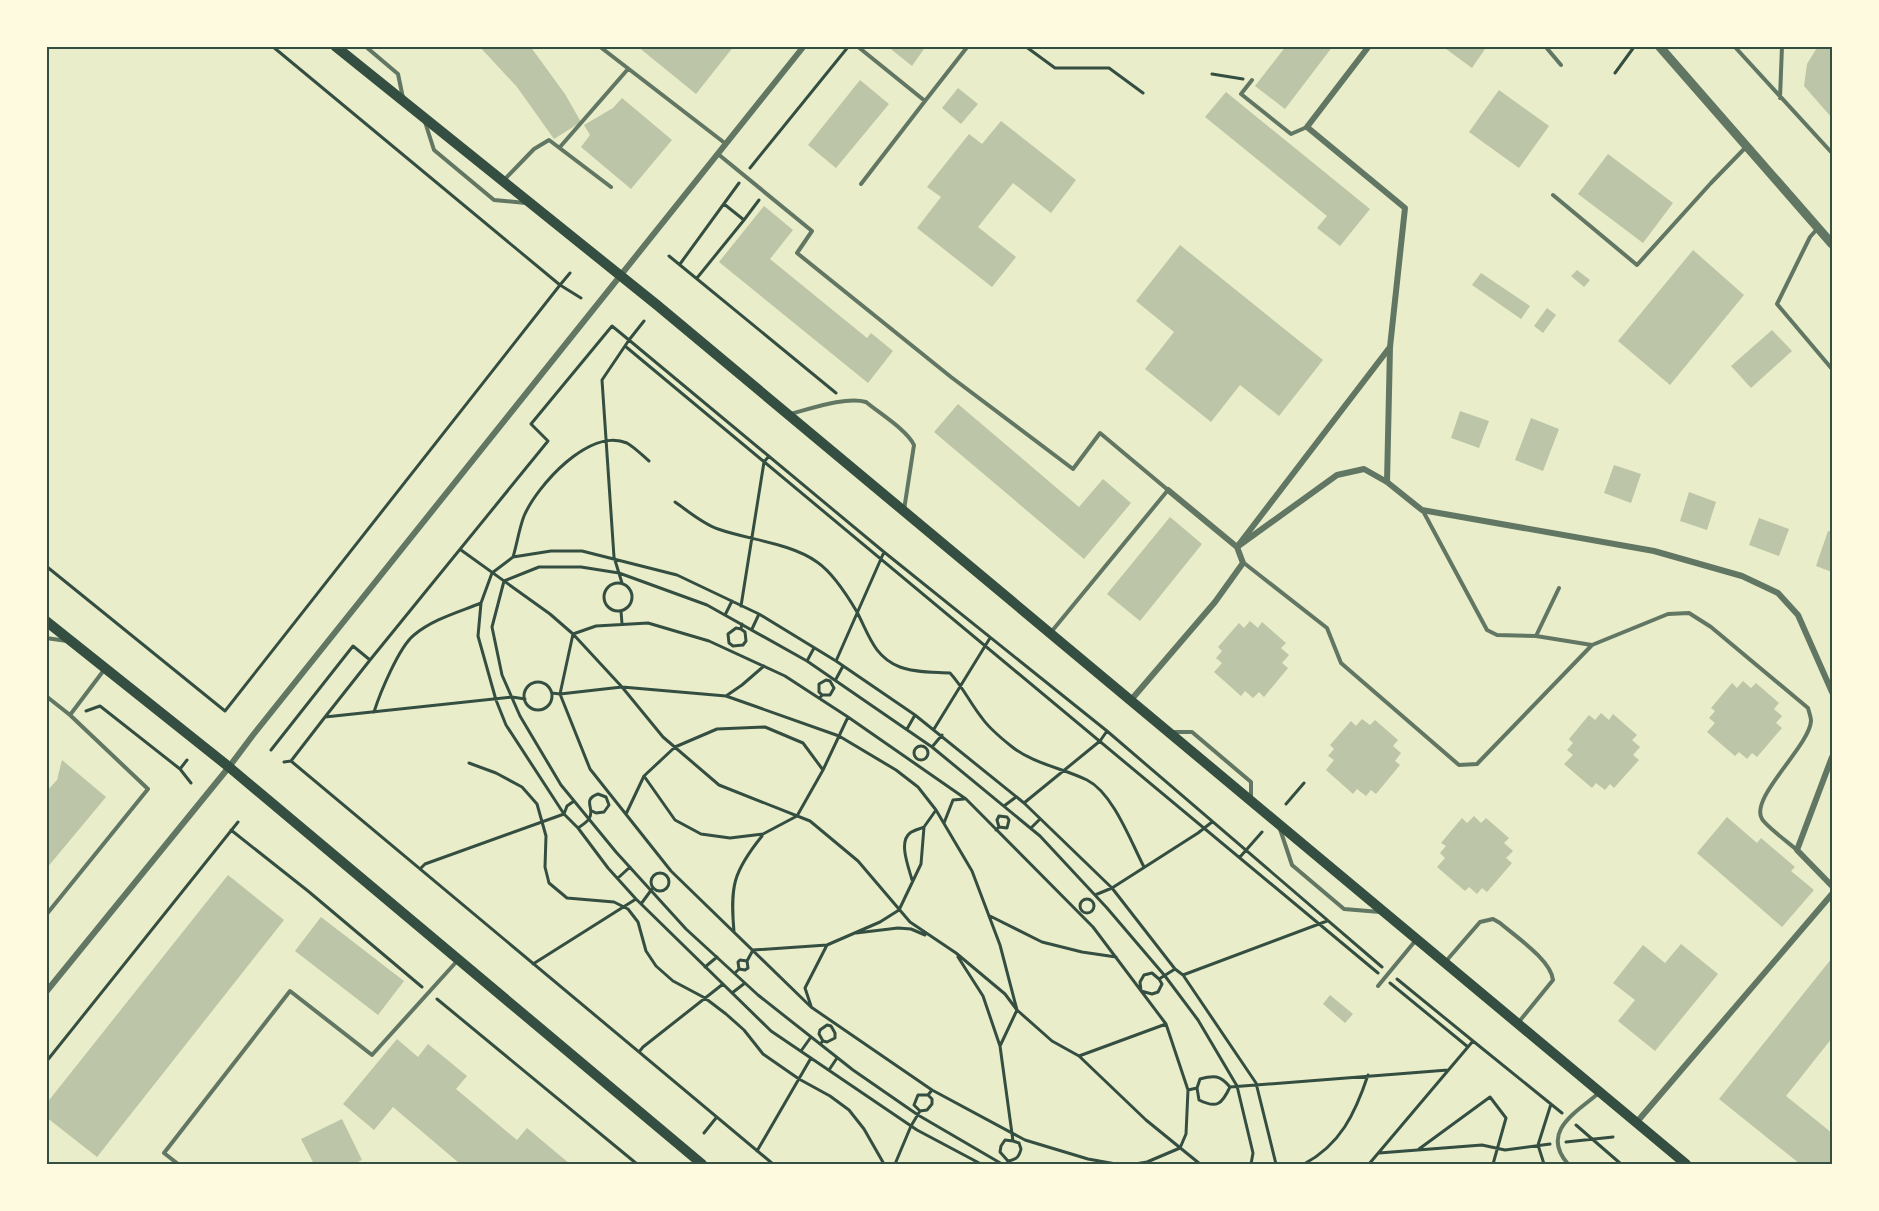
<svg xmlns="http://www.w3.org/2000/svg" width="1879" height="1211" font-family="'IBM Plex Sans',sans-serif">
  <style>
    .building { fill: #bcc5a7 }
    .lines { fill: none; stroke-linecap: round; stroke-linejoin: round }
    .path { stroke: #344e41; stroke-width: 3 }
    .service { stroke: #617663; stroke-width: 4 }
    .minor { stroke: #617663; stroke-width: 6 }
    .tertiary { stroke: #617663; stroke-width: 9 }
    .secondary { stroke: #344e41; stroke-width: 10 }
    .neatline { fill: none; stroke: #344e41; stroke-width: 2 }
  </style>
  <rect width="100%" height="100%" fill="#e9edc9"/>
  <path class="building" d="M479 46H530L565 94 581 122 554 139 517 87Z
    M637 46H734L696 94Z
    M887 46H926L912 66Z
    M1286 46H1333L1285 109 1255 86Z
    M1442 46H1487L1472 68Z
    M1818 46 1832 47V118L1804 86 1807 64Z
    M860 80 889 104 836 168 808 145Z
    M958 88 978 104 961 124 942 108Z
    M1499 90 1549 126 1519 168 1469 132Z
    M1226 92 1370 209 1340 246 1317 228 1327 216 1205 117Z
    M622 98 672 140 631 189 581 147 590 135 584 125 613 108Z
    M1001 121 1076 180 1051 213 1013 183 978 227 1016 257 992 287 917 228 941 197 927 187 969 134 982 144Z
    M1608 154 1673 203 1643 243 1578 194Z
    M764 206 793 230 770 259 867 338 871 333 893 351 868 383 719 262Z
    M1180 245 1323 360 1279 416 1240 385 1211 422 1145 369 1174 332 1136 301Z
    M1693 250 1744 295 1670 385 1618 341Z
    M1577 270 1590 280 1584 287 1571 276Z
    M1481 273 1530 306 1521 319 1472 285Z
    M1547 308 1556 315 1543 333 1534 326Z
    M1772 330 1792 351 1751 388 1731 366Z
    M958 404 1079 507 1103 479 1131 503 1084 559 934 432Z
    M1460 411 1489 421 1479 448 1451 438Z
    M1531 418 1559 429 1543 471 1515 460Z
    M1614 465 1641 474 1631 503 1604 493Z
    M1689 492 1716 502 1707 530 1680 521Z
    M1170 517 1202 544 1140 621 1107 594Z
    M1759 518 1789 529 1779 556 1749 545Z
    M1828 531 1832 532V572L1816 566Z
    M1250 621 1258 628 1262 622 1286 643 1281 648 1289 655 1282 663 1288 668 1264 697 1259 692 1253 698 1245 691 1241 696 1214 672 1222 663 1216 658 1222 651 1218 647 1239 623 1244 628Z
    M1743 681 1751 688 1756 683 1779 703 1774 709 1782 716 1776 723 1782 728 1757 757 1752 753 1747 759 1739 752 1735 756 1707 732 1715 723 1709 718 1715 711 1711 708 1732 683 1737 688Z
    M1601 713 1609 720 1613 714 1637 735 1632 740 1640 747 1633 755 1639 760 1614 788 1610 784 1605 790 1596 783 1592 788 1564 764 1573 755 1567 750 1573 743 1569 739 1589 715 1595 720Z
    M1362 719 1370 725 1375 720 1398 740 1393 746 1401 753 1395 761 1400 765 1376 794 1371 790 1366 796 1357 789 1353 794 1326 770 1334 760 1328 756 1334 749 1330 745 1351 721 1356 726Z
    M62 760 106 797 46 869V792L57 780Z
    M1474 816 1481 823 1486 818 1509 838 1504 843 1513 851 1506 858 1512 863 1487 892 1482 888 1477 894 1469 887 1465 891 1437 867 1445 858 1440 853 1446 846 1441 843 1462 818 1467 823Z
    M1727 817 1757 843 1761 838 1795 867 1791 871 1814 890 1782 927 1697 853Z
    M228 875 284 920 97 1157 46 1117V1104Z
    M321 917 404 981 378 1015 295 951Z
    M1681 944 1718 974 1655 1051 1618 1021 1635 1000 1613 983 1643 945 1665 963Z
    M1832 958V1038L1786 1096 1832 1133V1164H1800L1719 1099Z
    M1330 995 1353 1014 1345 1023 1323 1004Z
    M397 1039 418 1057 428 1044 467 1076 456 1089 517 1140 527 1128 570 1164H458L459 1163 393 1107 374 1130 343 1104Z
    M342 1119 362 1160 353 1164H314L301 1139Z"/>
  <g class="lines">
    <path class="path" d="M1025 46 1055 68H1109L1143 93
      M1615 73 1634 47
      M1212 74 1243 79
      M750 168 848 47
      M744 220 759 200
      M669 256 836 393
      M680 264 739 183
      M570 273 560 285 581 298
      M697 278 744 220 724 204
      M625 346 1378 973
      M675 502C688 511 703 524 718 529 749 540 791 543 817 562 833 573 847 595 857 612 869 635 874 657 900 667 915 673 935 672 950 673 963 687 970 703 982 718 989 728 1001 738 1011 746 1033 764 1063 768 1087 780 1113 793 1131 842 1144 867
      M461 550 550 614 573 634 622 687 663 737 719 785 810 821 858 861 910 922 956 953 1005 994 1017 1010 1052 1041 1079 1056 1146 1120 1200 1164
      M513 557C517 544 519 529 524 516 537 486 589 427 627 443 634 447 642 455 649 461
      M46 566 225 711 560 285 272 46
      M604 597a14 14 0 1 1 28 0a14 14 0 1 1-28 0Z
      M622 583 614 557 602 380 629 340 884 552 1107 731 1382 967
      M741 606 764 462 769 456
      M621 611 622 624
      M725 615 732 601
      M741 629 736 628 728 634 729 643 733 646 743 645 746 641 745 632 741 629 742 624
      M752 629 759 614
      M807 661 814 648
      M836 661 884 552
      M836 679 843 666
      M524 696a14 14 0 1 1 28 0a14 14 0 1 1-28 0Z
      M552 693 560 694 622 687 726 696 839 736 896 770 918 787 936 810 972 871 1000 945 1017 1010 1000 1046 1013 1141 1019 1143 1021 1149C1019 1157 1017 1159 1008 1161L1007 1164
      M726 696 742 685 764 666
      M820 698 822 695H830L834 688 830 681 826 680 819 684V692L822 695
      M86 711 100 706 180 769 191 783
      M374 712C380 693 399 647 414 635 433 619 459 612 481 603
      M325 717 370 660
      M907 729 915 715
      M934 729 990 638
      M914 753a7 7 0 1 1 14 0a7 7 0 1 1-14 0Z
      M932 747 942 735
      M271 750 353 646 370 660 548 441 531 424 612 326 629 340 644 321
      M291 761 773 1164
      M284 762 291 761 325 717 512 697 525 699
      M469 763 496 773 522 787 537 804 546 836 545 867 549 883 567 898 614 902 628 909 638 922 646 951 656 966 673 981 705 998 726 1014 744 1030 763 1054 799 1079 830 1096 849 1110 864 1129 884 1164
      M180 769 187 760
      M644 776 675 820 701 834 730 838 763 834 797 816 823 770 848 717
      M1024 803 1100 741 1107 731
      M1286 804 1304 783
      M1004 806 1016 797
      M626 814 644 776 675 747 717 729 765 727 803 743 823 770
      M944 823 953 800 964 799
      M578 828C581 826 587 822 589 819 596 809 581 800 598 794L606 797 609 805 604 812 596 813 592 811
      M1031 828 1040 819
      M231 830 308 891 422 987
      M996 830 999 827 1007 828 1009 820 1007 817 999 816 997 820 999 827
      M1240 857 1262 832
      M420 869 425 864 564 814 567 806 574 801
      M651 882a9 9 0 1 1 18 0a9 9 0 1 1-18 0Z
      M618 878 630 867
      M912 880C909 868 898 842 910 833 914 830 920 829 924 827
      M1095 895 1112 888 1198 833 1212 822
      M1080 906a7 7 0 1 1 14 0a7 7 0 1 1-14 0Z
      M641 904 652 889
      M990 916 1042 942 1082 952 1116 957
      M734 932C730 886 733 872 762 836
      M856 933 898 928 911 929 925 935
      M958 957 983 996 1000 1046
      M747 961 753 950 827 945 880 922 899 910 921 864 924 827 936 810
      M533 964 636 899
      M705 967 717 957
      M735 973 739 969 745 970 748 968 747 961 740 960 738 962 739 969
      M1183 975 1327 921
      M1159 979 1152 973 1144 975 1140 982 1141 991 1152 994 1158 992 1162 984 1159 979 1175 969
      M1390 983 1468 1047
      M732 993 745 983
      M437 999 637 1164
      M811 1006 805 988 827 945
      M1473 1041 1562 1113
      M820 1044 823 1041 827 1042 835 1038V1033L831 1026 827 1025 820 1030 819 1034 823 1041
      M801 1051 811 1037
      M639 1052 643 1047 723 984
      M1079 1056 1166 1024
      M46 1062 238 822
      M829 1070 837 1058
      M1197 1088 1199 1100C1217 1109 1222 1104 1230 1087
      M1188 1090 1197 1088 1200 1079C1214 1075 1220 1075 1230 1087L1448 1070
      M920 1111 914 1105 918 1095H928
      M1576 1125 1621 1164
      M704 1133 716 1118
      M1566 1142 1613 1137
      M1419 1149 1490 1097 1506 1118 1493 1164
      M757 1151 811 1058
      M1379 1153 1482 1145 1505 1150 1550 1144
      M1008 1161 1000 1152 1001 1146 1005 1140 1013 1141
      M895 1164 911 1126 920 1111 927 1110 932 1104V1099L928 1095 932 1090
      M981 1164 917 1130 771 1031 636 899 608 868 578 828 564 814 506 725 496 700 478 636 481 603 492 573 513 557 551 551H582L677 575 759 614 836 661 915 715 1024 803 1112 888 1175 969 1183 975 1256 1083 1276 1164
      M1002 1164 918 1115 853 1070 758 995 686 929 616 852 561 785 520 716 502 675 492 627 504 581 539 567H581L619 573 707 605 807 661 932 747 1040 836 1107 908 1165 976 1198 1020 1237 1086 1253 1153 1251 1164
      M1116 1164 1088 1159 1025 1140 932 1090 811 1007 671 871 590 769 560 694 573 634 596 626 648 623 709 641 785 676 848 717 966 799 1093 927 1166 1024 1188 1090 1186 1134 1180 1148 1147 1162 1135 1164
      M1304 1164C1340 1145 1355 1114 1368 1075
      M1369 1164 1473 1041 1397 979
      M1544 1164 1538 1145 1551 1104"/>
    <path class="service" d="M365 46 398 74 403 98
      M599 46 726 144
      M857 46 925 101 968 46
      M1545 46 1561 65
      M1734 46 1832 153
      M1252 80 1241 94 1291 134 1307 127
      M1780 98 1782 46
      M425 122 434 150 494 200 526 203
      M560 147 628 69
      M718 154 812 231 797 253 951 377 1073 469 1100 433 1168 490 1052 631
      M503 181 534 149 549 140 611 187
      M861 184 925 101
      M1553 195 1637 265 1711 183 1746 147
      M1818 228 1810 237 1777 304 1832 369
      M790 414C810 409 846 396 866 402 879 413 907 430 914 445L904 510
      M1423 511 1487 630 1497 635 1536 636 1592 645
      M1244 563 1327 628 1341 663 1459 765 1477 764 1592 645 1668 614 1689 613 1711 627 1808 708C1809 712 1811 717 1811 721 1809 747 1749 798 1762 819 1767 827 1789 843 1797 850
      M1536 636 1559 588
      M46 638 67 641
      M46 696 70 715 148 789 46 915
      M70 715 104 670
      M1172 732H1192L1251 782V798
      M1280 829 1292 865 1344 909 1380 912
      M1447 960 1480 922 1493 919 1500 923C1515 936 1551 960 1553 980L1518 1023
      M1378 986 1416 940
      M178 1164 164 1153 290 991 372 1055 458 960
      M1568 1164C1540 1132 1575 1113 1599 1093"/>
    <path class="minor" d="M1369 46 1307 127 1405 208 1390 347 1387 482
      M1168 490 1237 547 1390 347
      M1131 700 1215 602 1243 563 1237 547 1337 475 1364 469 1387 482 1422 510 1654 551 1742 576 1778 593 1798 615 1832 692
      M1832 757 1797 850 1832 886
      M46 992 229 767 253 735 804 46
      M1636 1123 1832 894"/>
    <path class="tertiary" d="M1659 46 1832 244"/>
    <path class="secondary" d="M335 46 657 305 1686 1164
      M46 621 229 767 702 1164"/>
  </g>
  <rect width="1879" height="1211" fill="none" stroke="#fefae0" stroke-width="96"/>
  <rect x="48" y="48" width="1783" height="1115" class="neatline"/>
</svg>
